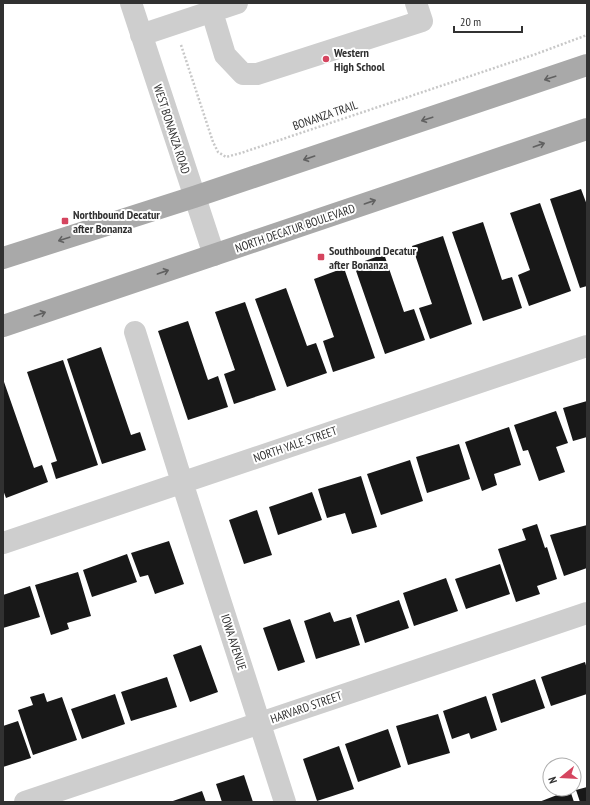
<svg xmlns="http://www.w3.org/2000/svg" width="590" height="805" font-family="'PT Sans Narrow',sans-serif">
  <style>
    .building { fill: #181818 }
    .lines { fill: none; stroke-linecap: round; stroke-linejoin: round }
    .path { stroke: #c8c8c8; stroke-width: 2.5; stroke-dasharray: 2 2; stroke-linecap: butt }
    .minor { stroke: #cecece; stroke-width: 22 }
    .major { stroke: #a9a9a9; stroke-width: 22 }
    .oneway { stroke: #616161 }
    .poi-dot { fill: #d5455f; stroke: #fff; stroke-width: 1.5 }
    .labels { text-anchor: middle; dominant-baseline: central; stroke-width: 4; stroke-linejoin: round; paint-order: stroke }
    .poi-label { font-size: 12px; font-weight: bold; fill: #313131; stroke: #fff; text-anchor: start }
    .street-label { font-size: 12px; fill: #313131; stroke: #fff }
  </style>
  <rect width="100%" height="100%" fill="#fff"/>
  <path class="building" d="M581 189 587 205V286L580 288 550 199Z
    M540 203 571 291 529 306 518 275 530 270 510 213Z
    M483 222 502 280 512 277 522 308 483 321 452 232Z
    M443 236 472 324 430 339 419 308 432 304 412 246Z
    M384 254 404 312 414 309 425 340 385 354 354 265Z
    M344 268 375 358 333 372 323 341 334 337 314 279Z
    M286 288 307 346 316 343 327 373 287 387 255 299Z
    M245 302 276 390 234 404 224 374 235 370 215 312Z
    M188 321 208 380 218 376 228 407 188 420 158 331Z
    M101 347 131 435 140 432 146 450 102 464 67 359Z
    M63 360 98 465 56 479 51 463 57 461 27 372Z
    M3 379 34 468 42 465 48 482 6 498 3 490Z
    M587 401V437L573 441 563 408Z
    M556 411 568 443 556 447 565 472 539 481 528 450 523 451 514 425Z
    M509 427 521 465 494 474 497 485 482 491 465 442Z
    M459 444 470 479 427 493 416 457Z
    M410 460 423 501 381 515 367 474Z
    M361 476 377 527 352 534 345 513 327 518 318 489Z
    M312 492 322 520 278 535 269 507Z
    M257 510 272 555 244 564 229 520Z
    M537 524 545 548 547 547 557 579 537 586 540 594 516 602 498 549 526 540 522 529Z
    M587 525V568L564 576 550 535Z
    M169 541 184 584 155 594 148 575 140 577 131 553Z
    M127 554 137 582 92 597 83 570Z
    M500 564 510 594 466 609 455 579Z
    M78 572 91 616 67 623 69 629 51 635 35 585Z
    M446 578 458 611 414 626 403 593Z
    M30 586 40 617 3 628V595Z
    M399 600 409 628 365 643 356 615Z
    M330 612 334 622 351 617 360 645 316 659 304 621Z
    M290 619 305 662 278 671 263 628Z
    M201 645 218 692 190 702 173 655Z
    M585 662 587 669V694L551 706 541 677Z
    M167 677 177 707 131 721 121 692Z
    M535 679 545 708 501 723 492 694Z
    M44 693 47 702 62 697 77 740 33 755 18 710 33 705 30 697Z
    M115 694 125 724 82 739 71 709Z
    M486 696 497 730 471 739 469 733 452 739 443 711Z
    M438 714 450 753 408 765 396 726Z
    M18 721 31 758 3 767V726Z
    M388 729 401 767 358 782 345 744Z
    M339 746 354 789 317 801 303 759Z
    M244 775 253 802H222L216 784Z
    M587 787V802H580L576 790Z
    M570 790 574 802H539Z
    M202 791 206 802H170Z"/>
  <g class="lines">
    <path class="path" d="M181 45 213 142 218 152 226 157 241 153 536 54 587 35"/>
    <path class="minor" d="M131 3 214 255
      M212 12 225 55 243 74H257L422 21 416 3
      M141 35 237 3
      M135 332 182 482 285 802
      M3 543 587 346
      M25 802 587 613"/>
    <path class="major" d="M3 258 194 197 587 65
      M3 326 587 129"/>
  </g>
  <defs><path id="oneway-shaft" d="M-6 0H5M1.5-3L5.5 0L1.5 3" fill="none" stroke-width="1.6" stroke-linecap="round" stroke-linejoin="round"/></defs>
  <g class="oneway">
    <use href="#oneway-shaft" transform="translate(550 78) rotate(162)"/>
    <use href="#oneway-shaft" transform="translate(427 119) rotate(162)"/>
    <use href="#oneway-shaft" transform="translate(539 145) rotate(-19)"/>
    <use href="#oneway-shaft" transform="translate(309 158) rotate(161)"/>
    <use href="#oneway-shaft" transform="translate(370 202) rotate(-19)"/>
    <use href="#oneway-shaft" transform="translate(64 239) rotate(162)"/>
    <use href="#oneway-shaft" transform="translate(163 272) rotate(-19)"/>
    <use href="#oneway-shaft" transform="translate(40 314) rotate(-19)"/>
  </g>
  <g class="poi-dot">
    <circle cx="326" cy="59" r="4"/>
    <rect x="61" y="217" width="8" height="8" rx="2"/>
    <rect x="317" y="253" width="8" height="8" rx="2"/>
  </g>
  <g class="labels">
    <g class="poi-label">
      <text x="334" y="52">Western<tspan x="334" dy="14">High School</tspan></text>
      <text x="73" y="214">Northbound Decatur<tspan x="73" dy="14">after Bonanza</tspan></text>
      <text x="329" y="250">Southbound Decatur<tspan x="329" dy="14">after Bonanza</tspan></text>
    </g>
    <g class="street-label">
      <text transform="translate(325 115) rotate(-19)">BONANZA TRAIL</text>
      <text transform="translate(172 129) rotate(72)">WEST BONANZA ROAD</text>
      <text transform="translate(295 228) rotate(-19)">NORTH DECATUR BOULEVARD</text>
      <text transform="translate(295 444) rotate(-19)">NORTH YALE STREET</text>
      <text transform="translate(234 642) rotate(72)">IOWA AVENUE</text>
      <text transform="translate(306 707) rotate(-19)">HARVARD STREET</text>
    </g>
  </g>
  <rect width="590" height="805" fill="none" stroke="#313131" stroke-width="8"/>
  <g transform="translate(562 777) rotate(252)"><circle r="19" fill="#ffffff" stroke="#adadad"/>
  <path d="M0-3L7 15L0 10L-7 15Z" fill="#d5455f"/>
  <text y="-6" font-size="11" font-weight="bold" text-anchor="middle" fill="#313131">N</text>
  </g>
  <path d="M454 26v6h68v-6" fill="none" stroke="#313131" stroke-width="2"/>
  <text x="460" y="26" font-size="12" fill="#313131" stroke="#ffffff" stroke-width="3" paint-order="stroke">20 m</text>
</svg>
